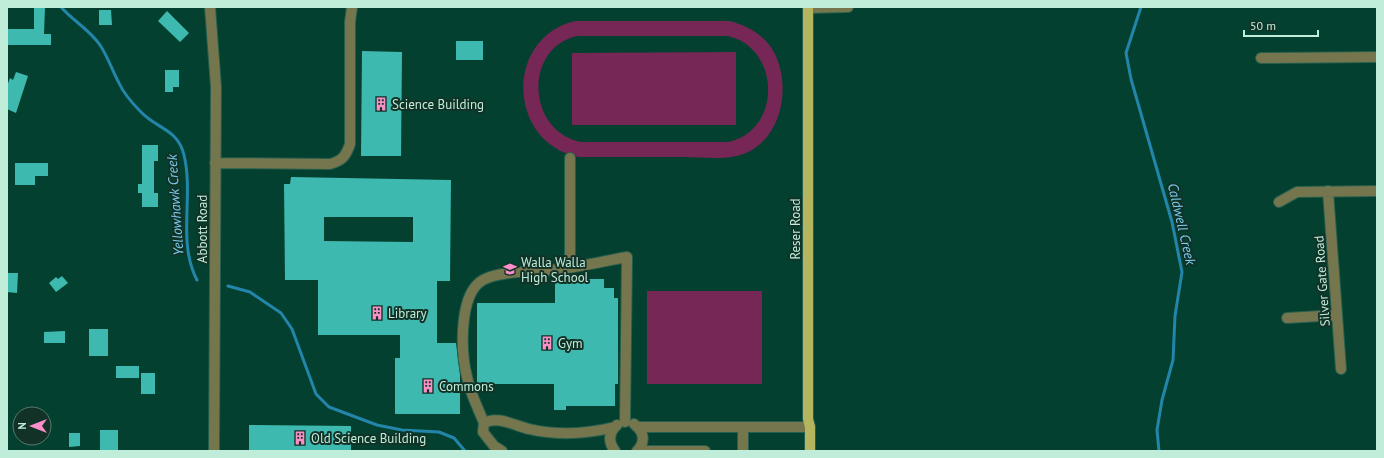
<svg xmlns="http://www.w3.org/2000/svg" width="1384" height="458" font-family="'PT Sans',sans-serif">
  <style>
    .green { fill: #762756; fill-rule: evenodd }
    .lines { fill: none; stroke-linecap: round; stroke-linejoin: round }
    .stream { stroke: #2285a9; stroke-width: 3 }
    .building { fill: #3db9b0; fill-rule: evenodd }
    .minor-casing { stroke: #265f4e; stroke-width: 12 }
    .major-casing { stroke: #265f4e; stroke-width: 12 }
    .minor { stroke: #76764e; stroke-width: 10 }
    .major { stroke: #b6b55f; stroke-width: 10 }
    .labels { text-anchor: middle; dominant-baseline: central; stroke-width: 4; stroke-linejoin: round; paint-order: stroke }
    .poi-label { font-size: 13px; fill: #bfedda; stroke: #123227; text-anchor: start }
    .street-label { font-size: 13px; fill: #bfedda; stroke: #123227 }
    .water-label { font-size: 14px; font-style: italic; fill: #7bcdf1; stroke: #123227 }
  </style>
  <rect width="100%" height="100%" fill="#04402f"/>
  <path class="green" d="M575 21H729C754 27 774 42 780 68 788 99 778 139 746 153 727 161 705 157 686 157 650 157 615 157 579 157 507 143 504 38 575 21ZM577 36H728C781 48 782 131 728 142H581C527 132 523 48 577 36Z
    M736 52V125H572V53Z
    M647 291H762V384H647Z"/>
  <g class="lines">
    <path class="stream" d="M61 7C73 21 89 29 100 45 108 57 112 70 119 83 123 92 133 104 141 112 157 129 178 129 184 155 194 196 177 242 197 280
      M1141 7 1126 53 1131 79 1172 222 1182 272 1175 316 1173 360 1162 400 1157 430 1159 451
      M228 286 250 292 281 313 292 329 316 394 329 407 377 425 402 430 439 432 454 438 465 451"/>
  </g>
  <path class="building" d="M34 7H45L44 34H51V45H7V29H34Z
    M99 10H111L112 25H99Z
    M167 11 189 33 180 42 158 21Z
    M456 41H483V60H456Z
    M362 51 402 52 401 156H361Z
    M165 70H179V87H173V92H165Z
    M16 72 28 76 16 113 7 109V86L10 78 13 80Z
    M142 145H158V161H154V193H158V207H142V193H138V184H142Z
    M15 163H48V176H35V185H15Z
    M291 177 451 180 450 281H437V343H456L460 375V414H395V358H400V335H318V280H285L284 184H290ZM324 217H413V242L324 241Z
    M7 273H18L17 293 7 292Z
    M62 276 68 283 56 292 49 283 56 277 58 279Z
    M555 279H604V288H614V298H618V384H615V406H566V410H554V384H477V303H555Z
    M89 329H108V356H89Z
    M65 331V343H44V332Z
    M116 366H139V378H116Z
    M141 373H155V394H141Z
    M249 425 351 426V451H249Z
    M100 430H118V450H100Z
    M69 433H80V446L69 447Z"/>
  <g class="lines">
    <g class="minor-casing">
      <path id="minor" d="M210 7 216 87 214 451
        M808 8 848 7
        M1261 58 1377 57
        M570 158V267
        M215 163 330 164C342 161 346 156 350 144V22L352 7
        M1328 191 1341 369
        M1279 202 1297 192 1377 191
        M1287 318 1337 315
        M484 423C478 408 470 393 467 377 461 353 458 294 483 280 501 270 540 272 561 269 583 266 605 261 627 257L625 422
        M634 424C644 431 646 442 637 451
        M637 427H810
        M743 427V451
        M502 451 494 446 483 432 484 423C498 415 515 426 529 429 558 436 586 434 615 427
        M615 451C608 442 608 433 617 425
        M638 451H705"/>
    </g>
    <g class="major-casing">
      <path id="major" d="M808 7V419L810 427V451"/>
    </g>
    <use href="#minor" class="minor"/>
    <use href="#major" class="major"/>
  </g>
  <defs>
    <g id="building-bare" transform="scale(1.08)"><path d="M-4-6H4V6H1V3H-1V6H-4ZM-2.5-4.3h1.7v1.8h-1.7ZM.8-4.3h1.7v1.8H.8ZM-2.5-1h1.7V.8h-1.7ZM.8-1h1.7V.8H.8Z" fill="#fa8fc8" stroke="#123227" stroke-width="2.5" paint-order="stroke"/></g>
    <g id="school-bare" transform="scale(1.08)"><path d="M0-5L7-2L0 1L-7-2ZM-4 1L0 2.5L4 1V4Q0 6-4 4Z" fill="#fa8fc8" stroke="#123227" stroke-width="2.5" paint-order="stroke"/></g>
  </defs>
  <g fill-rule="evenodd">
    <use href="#building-bare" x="381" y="104"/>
    <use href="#school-bare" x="510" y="269"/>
    <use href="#building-bare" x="377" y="313"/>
    <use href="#building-bare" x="547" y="343"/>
    <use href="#building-bare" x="428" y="386"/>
    <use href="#building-bare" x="300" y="438"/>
  </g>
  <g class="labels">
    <g class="poi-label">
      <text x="392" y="104">Science Building</text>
      <text x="521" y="262">Walla Walla<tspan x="521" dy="15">High School</tspan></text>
      <text x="388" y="313">Library</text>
      <text x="558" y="343">Gym</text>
      <text x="439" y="386">Commons</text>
      <text x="311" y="438">Old Science Building</text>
    </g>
    <g class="street-label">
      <text transform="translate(202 229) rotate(-90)">Abbott Road</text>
      <text transform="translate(795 229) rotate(-90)">Reser Road</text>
      <text transform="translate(1322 281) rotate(-94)">Silver Gate Road</text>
    </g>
    <g class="water-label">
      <text transform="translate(175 205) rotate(-94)">Yellowhawk Creek</text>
      <text transform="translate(1182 224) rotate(77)">Caldwell Creek</text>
    </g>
  </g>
  <rect width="1384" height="458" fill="none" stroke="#bfedda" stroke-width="16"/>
  <g transform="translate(32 426) rotate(270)"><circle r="19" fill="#123227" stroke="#577d6f"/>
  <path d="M0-3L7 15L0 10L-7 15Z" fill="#fa8fc8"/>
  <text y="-6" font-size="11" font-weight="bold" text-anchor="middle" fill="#bfedda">N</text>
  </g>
  <path d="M1244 30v6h74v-6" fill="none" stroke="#bfedda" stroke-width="2"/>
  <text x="1250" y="30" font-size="12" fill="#bfedda" stroke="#123227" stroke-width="3" paint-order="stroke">50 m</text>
</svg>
